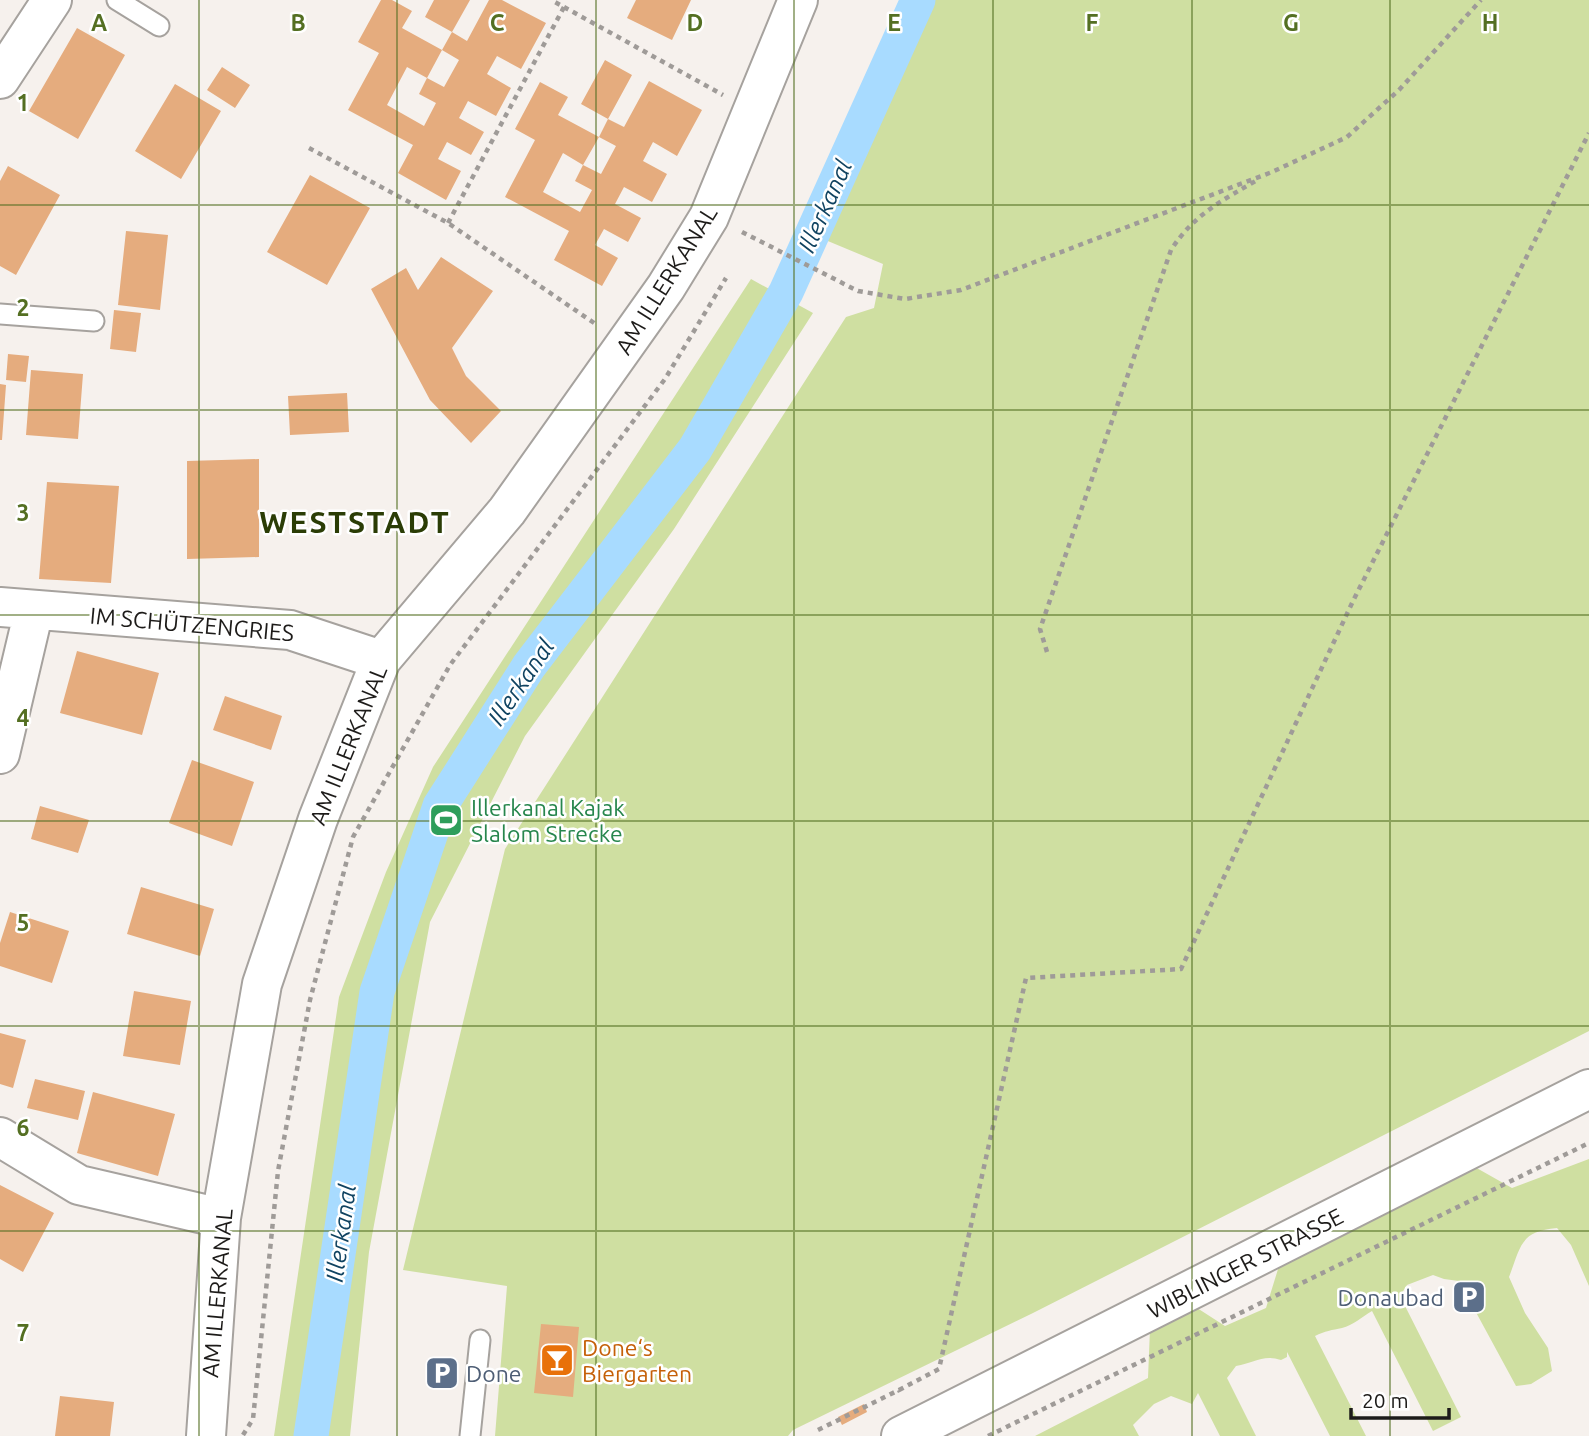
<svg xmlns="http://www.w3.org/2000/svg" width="1589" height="1436" font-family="Ubuntu,sans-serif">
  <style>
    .green { fill: #cfdfa1 }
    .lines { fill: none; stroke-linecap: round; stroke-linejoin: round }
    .canal { stroke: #a8dbff; stroke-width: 35 }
    .building { fill: #e5ac7e }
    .service-casing { stroke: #a6a29e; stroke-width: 23 }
    .minor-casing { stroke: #a6a29e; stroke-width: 42 }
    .secondary-casing { stroke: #a6a29e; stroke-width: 42 }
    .path { stroke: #9f9b98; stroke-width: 4.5; stroke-dasharray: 5 5; stroke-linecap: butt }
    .service { stroke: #fff; stroke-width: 19 }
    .minor { stroke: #fff; stroke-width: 38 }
    .secondary { stroke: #fff; stroke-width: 38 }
    .grid { fill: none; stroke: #546f22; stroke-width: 2; stroke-opacity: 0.55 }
    .labels { text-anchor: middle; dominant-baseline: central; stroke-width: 5; stroke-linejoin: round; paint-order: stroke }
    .street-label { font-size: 23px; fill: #1d1b19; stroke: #fff }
    .leisure-label { font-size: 23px; fill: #27864d; stroke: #fff; text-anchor: start }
    .service-label { font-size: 23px; fill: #4e5e75; stroke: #fff; text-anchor: end }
    .food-label { font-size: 23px; fill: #c56008; stroke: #fff; text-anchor: start }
    .water-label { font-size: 24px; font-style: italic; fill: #104361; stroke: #fff }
    .district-label { font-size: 30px; font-weight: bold; letter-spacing: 2px; fill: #2b3d06; stroke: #fff }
    .grid-label { font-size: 23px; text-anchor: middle; font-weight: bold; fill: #546f22; stroke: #fff; stroke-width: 5; stroke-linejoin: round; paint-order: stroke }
  </style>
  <rect width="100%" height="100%" fill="#f6f1ed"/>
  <path class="green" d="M930 0H1589V1031L1033 1313 793 1430 788 1436H495L507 1286 403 1270 505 849 846 317 874 308 883 264 823 239Z
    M751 279 813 313 674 529 525 736 430 922 369 1252 350 1436H274L339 997 386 872 433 767Z
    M1589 1159V1286L1571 1245 1557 1228C1520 1231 1521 1246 1509 1277L1525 1313 1548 1348 1552 1371 1531 1384 1516 1386 1459 1281 1444 1279 1433 1275 1407 1285 1400 1296 1461 1417 1433 1431 1372 1311C1362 1317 1353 1325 1342 1328 1332 1330 1325 1331 1315 1336L1366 1436H1330L1287 1352V1357L1281 1360C1263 1354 1254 1363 1236 1366L1227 1378 1256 1436H1220L1198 1393 1192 1404 1171 1396 1154 1404 1133 1425 1139 1436H1035L1148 1378 1150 1329 1194 1306 1225 1326 1266 1308 1283 1253 1466 1162 1512 1188Z"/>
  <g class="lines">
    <path class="canal" d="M311 1436 377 992 440 806 529 666 695 449 786 292 918 0"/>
  </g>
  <path class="building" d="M381 0H392L412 11 402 28 442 50 427 78 407 67 387 105 424 126 436 103 419 94 427 78 444 87 459 60 442 50 452 32 425 17 434 0H470L452 32 467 41 489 0H502L546 23 521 69 497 56 487 74 511 88 496 116 468 101 459 118 484 132 471 155 447 142 438 159 461 171 446 200 398 173 413 145 348 110 379 53 358 42Z
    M636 0H691L672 40 627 18Z
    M77 28 125 55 78 139 29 111Z
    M605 60 632 75 608 119 624 127 649 81 702 110 677 156 653 142 643 161 667 174 652 202 624 187 615 204 641 218 628 242 604 229 595 245 618 258 602 286 554 260 569 231 505 197 535 140 515 129 540 82 568 97 558 115 599 137 583 165 563 153 543 192 580 212 592 190 575 181 583 165 601 174 616 146 599 137 608 119 581 104Z
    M222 67 250 85 235 108 207 90Z
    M175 84 221 111 181 179 135 151Z
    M8 166 60 195 16 275 0 266V181Z
    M310 175 370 208 327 285 267 252Z
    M126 231 168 235 160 310 118 305Z
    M441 257 493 291 452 348 466 376 501 411 471 443 430 400 371 289 406 268 418 290Z
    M114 310 141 313 136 352 110 349Z
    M8 354 29 356 26 382 6 380Z
    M31 370 83 374 78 439 26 435Z
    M0 384 6 385 2 440H0Z
    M347 393 349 432 290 435 288 396Z
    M259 459V557L187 559V461Z
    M47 482 119 486 111 583 39 579Z
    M77 651 159 673 142 735 60 713Z
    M225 696 282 716 271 750 213 730Z
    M192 760 254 782 232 846 169 823Z
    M40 806 89 820 78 853 31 839Z
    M141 887 214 909 200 956 127 934Z
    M10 912 69 931 52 983 0 966V943Z
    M134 991 191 1001 180 1065 123 1056Z
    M0 1033 26 1040 13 1088 0 1084Z
    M35 1079 85 1091 78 1120 27 1108Z
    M93 1092 175 1114 158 1176 77 1153Z
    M0 1185 54 1213 23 1272 0 1259Z
    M541 1324 579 1327 573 1397 534 1393Z
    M60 1396 114 1402 110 1436H55Z
    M864 1404 867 1412 842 1425 838 1417Z"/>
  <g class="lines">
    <g class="service-casing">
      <path id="service" d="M117 0 159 26
        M0 314 94 321
        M470 1436 480 1340"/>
    </g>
    <g class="minor-casing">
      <path id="minor" d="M0 79 52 0
        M0 607 290 630 381 660
        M0 754 34 610
        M0 1137 79 1185 221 1218
        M206 1436 221 1218 262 984 318 819 381 660 507 511 666 287 709 217 798 0"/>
    </g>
    <g class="secondary-casing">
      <path id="secondary" d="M901 1436 1589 1089"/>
    </g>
    <path class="path" d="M564 7 723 95
      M309 148 448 223 597 325
      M448 223 564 7 551 0
      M742 232 858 291 905 299 961 290 1272 172 1347 137 1399 90 1481 0
      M1047 652 1040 629 1171 250C1194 214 1223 200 1259 179
      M899 1390 939 1369 1026 978 1181 969 1353 601 1589 133
      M818 1430 899 1390 900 1392
      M243 1435 253 1419 278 1171 310 1000 353 837 450 665 665 379 726 278
      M988 1436 1589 1143"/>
    <use href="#service" class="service"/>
    <use href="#minor" class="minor"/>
    <use href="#secondary" class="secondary"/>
  </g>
  <path class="grid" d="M199 0V1436M397 0V1436M596 0V1436M794 0V1436M993 0V1436M1192 0V1436M1390 0V1436M0 205H1589M0 410H1589M0 615H1589M0 821H1589M0 1026H1589M0 1231H1589"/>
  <defs>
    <g id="stadium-square" transform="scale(1.75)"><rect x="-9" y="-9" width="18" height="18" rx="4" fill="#2e9e5b" stroke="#fff"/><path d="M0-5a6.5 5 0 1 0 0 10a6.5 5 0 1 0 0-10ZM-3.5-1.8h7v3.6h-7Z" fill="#fff"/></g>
    <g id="parking-square" transform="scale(1.75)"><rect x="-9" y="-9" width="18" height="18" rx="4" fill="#5c6f8a" stroke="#fff"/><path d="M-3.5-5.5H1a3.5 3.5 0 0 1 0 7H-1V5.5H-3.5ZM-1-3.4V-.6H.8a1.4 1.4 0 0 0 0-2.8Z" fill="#fff"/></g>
    <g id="bar-square" transform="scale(1.75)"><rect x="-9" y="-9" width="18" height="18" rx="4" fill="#e8710a" stroke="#fff"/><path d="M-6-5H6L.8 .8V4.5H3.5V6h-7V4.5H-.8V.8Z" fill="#fff"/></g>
  </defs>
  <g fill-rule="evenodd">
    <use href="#stadium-square" x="446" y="820"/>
    <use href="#parking-square" x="1469" y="1297"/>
    <use href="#bar-square" x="557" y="1360"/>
    <use href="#parking-square" x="442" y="1373"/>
  </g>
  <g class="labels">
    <g class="street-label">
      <text transform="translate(666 280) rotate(-58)">AM ILLERKANAL</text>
      <text transform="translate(192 624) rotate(5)">IM SCHÜTZENGRIES</text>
      <text transform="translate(348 745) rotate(-68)">AM ILLERKANAL</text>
      <text transform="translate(1245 1263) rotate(-27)">WIBLINGER STRASSE</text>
      <text transform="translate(217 1293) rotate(-85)">AM ILLERKANAL</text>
    </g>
    <g class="leisure-label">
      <text x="471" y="807">Illerkanal Kajak<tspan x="471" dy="26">Slalom Strecke</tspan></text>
    </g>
    <g class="service-label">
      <text x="1444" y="1297">Donaubad</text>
      <text x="466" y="1373" text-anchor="start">Done</text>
    </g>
    <g class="food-label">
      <text x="582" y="1347">Done‘s<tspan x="582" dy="26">Biergarten</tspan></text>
    </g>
    <g class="water-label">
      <text transform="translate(825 206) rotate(-66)">Illerkanal</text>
      <text transform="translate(521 682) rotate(-56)">Illerkanal</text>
      <text transform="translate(341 1233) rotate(-82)">Illerkanal</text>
    </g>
    <g class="district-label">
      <text x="355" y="522">WESTSTADT</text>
    </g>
  </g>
  <g class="grid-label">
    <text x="99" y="31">A</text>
    <text x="298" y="31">B</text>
    <text x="497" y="31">C</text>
    <text x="695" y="31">D</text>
    <text x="894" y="31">E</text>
    <text x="1092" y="31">F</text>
    <text x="1291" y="31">G</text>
    <text x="1490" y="31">H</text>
    <text x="23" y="111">1</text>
    <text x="23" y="316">2</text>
    <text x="23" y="521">3</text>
    <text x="23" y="726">4</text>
    <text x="23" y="931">5</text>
    <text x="23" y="1136">6</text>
    <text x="23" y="1341">7</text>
  </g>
  <path d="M1351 1408v10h98v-10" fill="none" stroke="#1d1b19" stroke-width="3.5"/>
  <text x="1362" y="1408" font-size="21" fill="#1d1b19" stroke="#ffffff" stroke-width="5" paint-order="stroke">20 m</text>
</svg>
